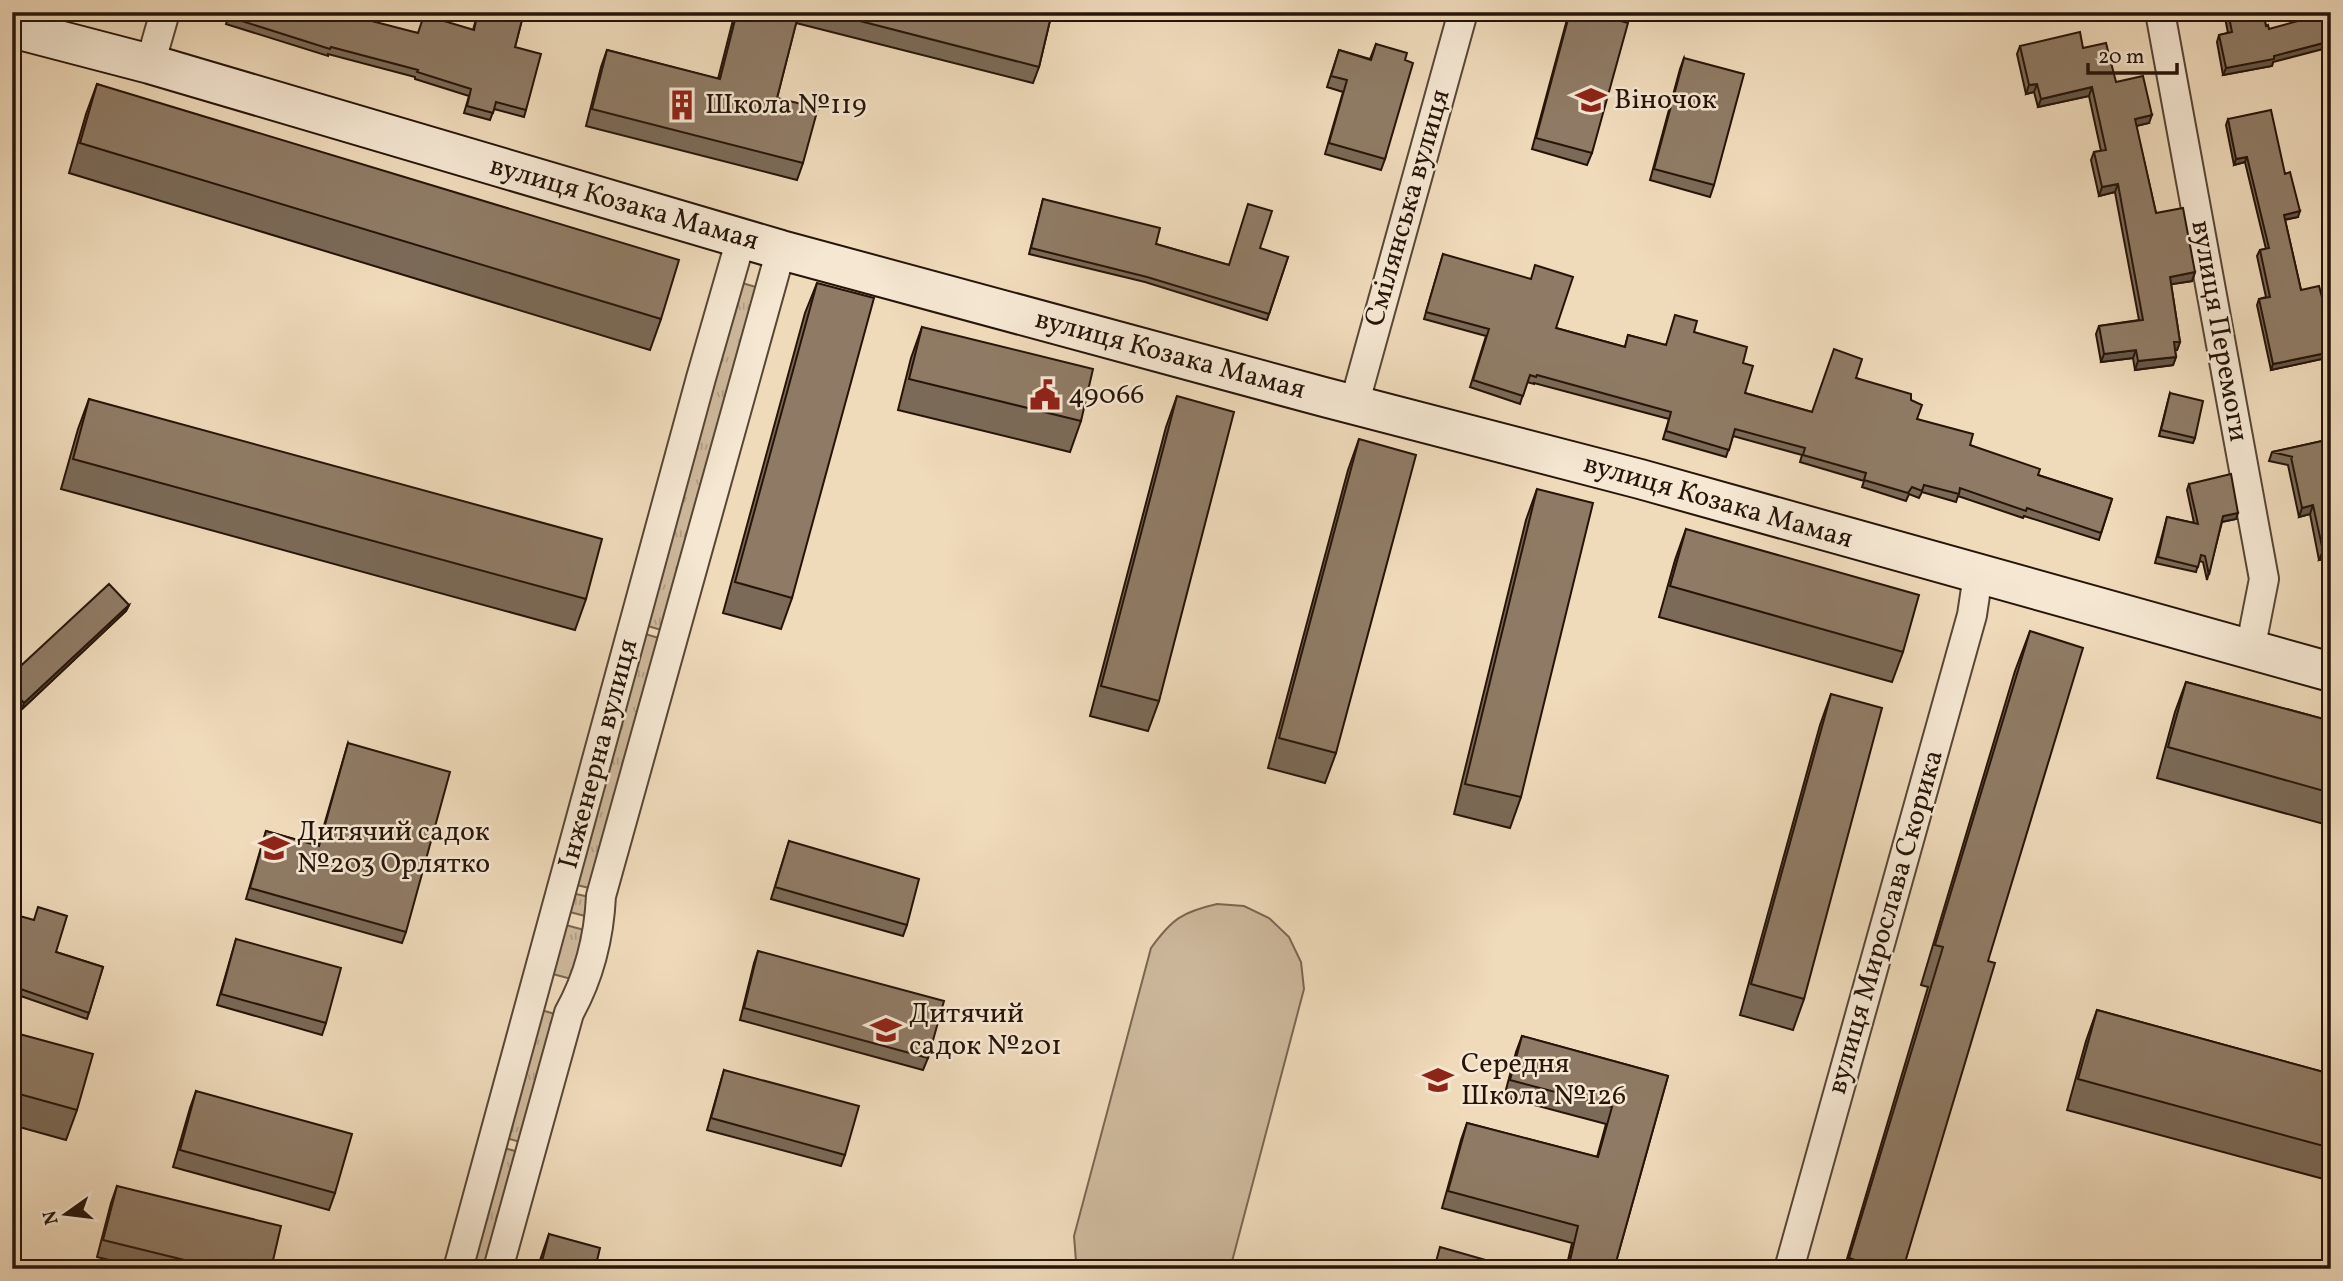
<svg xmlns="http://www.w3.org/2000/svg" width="2343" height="1281" font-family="Vollkorn,serif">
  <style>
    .grass { fill: url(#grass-tufts); stroke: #7a6652; stroke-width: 2 }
    .pitch { fill: #cdb89c; stroke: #7a6652; stroke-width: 2 }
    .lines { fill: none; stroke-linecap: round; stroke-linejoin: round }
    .street-casing { stroke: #584635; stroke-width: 32 }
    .secondary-casing { stroke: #261409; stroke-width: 42 }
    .street { stroke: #f5e7d2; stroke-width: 28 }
    .secondary { stroke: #f5e7d2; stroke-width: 38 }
    .wall { fill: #7b6a57; stroke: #261409; stroke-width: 2 }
    .shaded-wall { fill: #645647; stroke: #261409; stroke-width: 2 }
    .building { fill: #8f7b65; stroke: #261409; stroke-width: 2 }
    .labels { text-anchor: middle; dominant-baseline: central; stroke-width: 5; stroke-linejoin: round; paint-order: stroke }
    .poi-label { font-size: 28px; fill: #261409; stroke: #f5e7d2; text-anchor: start }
    .street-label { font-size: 28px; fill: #261409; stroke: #f5e7d2 }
  </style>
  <defs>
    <pattern id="grass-tufts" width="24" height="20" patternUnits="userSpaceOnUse" patternTransform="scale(1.75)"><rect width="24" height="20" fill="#cdb89c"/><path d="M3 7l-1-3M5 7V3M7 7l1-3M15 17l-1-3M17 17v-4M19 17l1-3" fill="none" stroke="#b09d85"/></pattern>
  </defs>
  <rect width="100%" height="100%" fill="#efdaba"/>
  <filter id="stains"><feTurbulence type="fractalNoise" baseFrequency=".00286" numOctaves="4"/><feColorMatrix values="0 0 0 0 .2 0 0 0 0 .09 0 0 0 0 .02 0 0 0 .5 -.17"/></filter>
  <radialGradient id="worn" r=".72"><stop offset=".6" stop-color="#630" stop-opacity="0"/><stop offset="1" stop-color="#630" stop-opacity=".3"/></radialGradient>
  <path class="grass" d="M735 281 763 289 668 632 641 624Z
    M638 632 666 640 597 890 569 883Z
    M567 892 594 898 589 917 562 910Z
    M558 923 592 932 579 981 545 972Z
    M534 1008 562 1016 527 1144 499 1136Z
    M496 1146 523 1153 492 1269H462Z"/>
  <path class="pitch" d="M1217 904 1244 906 1269 918 1289 937 1301 962 1304 989 1230 1269H1079L1076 1261 1074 1236 1151 948C1172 919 1182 912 1217 904Z"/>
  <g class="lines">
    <g class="street-casing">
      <path id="street" d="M2160 12 2264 579 2250 650
        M150 64 165 12
        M1354 405 1463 12
        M458 1269 701 378 741 239
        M498 1269 569 1013C589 977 599 937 601 896L781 250
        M1789 1269 1972 615 1978 575"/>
    </g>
    <g class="secondary-casing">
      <path id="secondary" d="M12 28 150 64 781 250 1324 397 1640 479 2331 672"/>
    </g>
    <use href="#street" class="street"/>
    <use href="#secondary" class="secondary"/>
  </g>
  <path class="wall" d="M230 12 418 33 473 30 478 12 499 15V12H524L515 47 526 110 524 117 494 109 490 120 464 113 469 96 415 79V77L328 54V56L226 24Z
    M735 12H1052L1039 67 1033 83 796 23 777 98 803 163 797 180 586 126 601 67 607 50 718 79Z
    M1569 12 1592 153 1587 165 1532 149Z
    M2224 12H2263L2273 62 2272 66 2223 75 2217 42 2219 35 2228 33Z
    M1376 44 1405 60 1385 159 1381 170 1325 154 1343 92 1327 87 1339 50 1370 59Z
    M2020 46 2083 48 2116 82 2149 123 2136 126 2156 213 2195 272 2192 281 2171 284 2180 342 2177 350H2175L2176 357 2173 365 2135 370 2133 358 2101 362 2096 334 2099 326 2139 320 2115 192 2099 196 2091 160 2094 152 2101 151 2089 96 2038 107 2034 92 2026 94 2017 54Z
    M1684 58 1714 185 1710 197 1650 180 1680 69Z
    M97 84 661 319 650 350 69 173 86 114Z
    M2228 119 2285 174 2298 217 2285 220 2301 290 2323 301 2331 300V357L2271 370 2257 305 2259 299 2266 297 2257 256 2260 250 2266 249 2245 162 2234 165 2226 125Z
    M1043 199 1156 244 1229 265 1288 257 1267 320 1145 282 1029 254Z
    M1443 254 1556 328 1625 347 1628 335 1665 345 1694 332 1743 363 1745 393 1812 412 1856 378 1911 400 1917 419 1970 445 2038 475 2112 499 2099 540 2024 516 2023 518 1958 496 1956 502 1922 492 1919 498 1909 494 1906 501 1862 487 1864 481 1800 462 1802 455 1733 436 1726 457 1663 439 1669 419 1534 383V384L1527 382 1520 404 1470 387 1486 336 1424 319Z
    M817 283 792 598 781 629 723 613 805 313Z
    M922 327 1081 421 1070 452 898 410 911 358Z
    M2329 361H2331V425L2329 426 2324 413 2325 405 2329 393 2325 373Z
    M2170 393 2195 438 2193 443 2159 436Z
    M1177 396 1159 701 1148 731 1090 716 1166 427Z
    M89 399 586 599 575 630 61 489 78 429Z
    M1359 439 1336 753 1325 783 1268 768 1348 470Z
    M2331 439V557L2319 560 2310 514 2299 517 2288 465 2269 461 2272 452Z
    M2189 484 2236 519 2222 522 2207 580 2203 562 2199 561 2196 572 2155 563 2167 517 2194 523 2187 490Z
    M1537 489 1521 797 1510 828 1454 814 1526 520Z
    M1686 529 1903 652 1892 682 1659 617 1675 560Z
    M129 605 126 611 22 709 12 698V674Z
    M2030 631 1988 961 1903 1269H1844L1928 987 1921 985 2015 671Z
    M2186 682 2331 721V826L2157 778 2175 712Z
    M1831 694 1804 999 1793 1030 1740 1015 1820 725Z
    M348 743 406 932 402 943 246 899 266 831 318 846Z
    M789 841 907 925 903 936 771 899Z
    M12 926 56 952 103 967 87 1019 12 993Z
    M236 939 326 1023 322 1035 217 1005Z
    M758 951 928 1058 923 1070 740 1020 754 963Z
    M2097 1010 2331 1074V1181L2067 1110 2086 1041Z
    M12 1032 77 1110 66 1140 12 1125Z
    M1522 1036 1668 1076 1614 1269H1566L1572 1243 1442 1208 1461 1140 1467 1123 1597 1157 1606 1124 1504 1097 1516 1052Z
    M724 1070 845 1155 841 1166 707 1130Z
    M196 1091 335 1193 329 1210 173 1167 190 1108Z
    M117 1186 271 1269H146L97 1257 111 1203Z
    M549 1234 595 1269H537Z"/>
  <path class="shaded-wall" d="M2331 41V47L2273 62 2272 66 2223 75 2226 68Z
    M2037 84 2034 92 2026 94 2029 85Z
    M2092 87 2089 96 2038 107 2041 99Z
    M2152 115 2149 123 2132 127 2135 119Z
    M2247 157 2245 162 2234 165 2236 159Z
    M2118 184 2115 192 2099 196 2102 187Z
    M2300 211 2298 217 2282 220 2284 215Z
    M2195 272 2192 281 2167 285 2170 277Z
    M2174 342H2180L2177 350 2171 351Z
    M2136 350 2133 358 2101 362 2104 354Z
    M2331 352V357L2271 370 2273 364Z
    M2176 357 2173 365 2135 370 2138 361Z
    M2313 505 2310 514 2299 517 2302 508Z
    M2238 513 2236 519 2221 522 2223 516Z
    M2331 549V557L2319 560 2323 551Z
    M129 605 126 611 22 709 24 703Z"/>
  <path class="building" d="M231 12H337L418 33 424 15 474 30 478 12H489L499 15 500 12H524L515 47 541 54 526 110 496 102 493 113 467 106 471 89 417 72 418 70 331 47 330 49 229 17Z
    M737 12H799L777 98 818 108 803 163 592 109 607 50 720 79Z
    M825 12H1052L1039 67Z
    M1570 12H1589L1628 23 1592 153 1536 138Z
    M2228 12H2263L2266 26 2268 25 2269 29 2327 13 2331 25V41L2274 56V59L2226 68 2219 35 2232 32Z
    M2080 32 2083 48 2106 43 2116 82 2143 76 2152 115 2135 119 2156 213 2183 208 2195 272 2170 277 2180 342H2174L2176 357 2138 361 2136 350 2104 354 2099 326 2143 320 2118 184 2102 187 2094 152 2106 150 2092 87 2041 99 2037 84 2029 85 2020 46Z
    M1376 44 1407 53 1405 60 1413 63 1385 159 1329 143 1347 80 1331 76 1339 50 1371 60Z
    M1684 58 1744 74 1714 185 1654 169Z
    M12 65 18 67 12 86Z
    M97 84 679 260 661 319 80 143Z
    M2271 110 2285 174 2290 172 2300 211 2284 215 2301 290 2319 286 2323 301 2331 300V352L2273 364 2259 299 2270 297 2260 250 2269 248 2247 157 2236 159 2228 119Z
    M1043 199 1160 228 1156 244 1229 265 1248 204 1272 211 1260 248 1288 257 1269 314 1147 277 1031 248Z
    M1443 254 1531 279 1535 265 1573 277 1556 328 1625 347 1628 335 1666 345 1675 315 1697 321 1694 332 1747 347 1743 363 1753 366 1745 393 1812 412 1834 349 1862 359 1856 378 1911 394V400L1922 405 1917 419 1973 434 1970 445 2040 469 2038 475 2112 499 2101 533 2027 508 2026 511 1960 488 1959 494 1924 485 1922 491 1912 487 1908 493 1864 480 1866 473 1803 455 1805 448 1735 429 1729 450 1666 431 1671 412 1537 375 1536 377 1530 375 1523 396 1473 380 1489 329 1426 312Z
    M817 283 874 298 792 598 735 582Z
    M922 327 1093 369 1081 421 909 379Z
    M2331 391V408L2328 401 2329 393Z
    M2170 393 2203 401 2195 438 2161 430Z
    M1177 396 1234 412 1159 701 1101 686Z
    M89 399 602 539 586 599 73 459Z
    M1359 439 1416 455 1336 753 1279 738Z
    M2331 439V549L2323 551 2313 505 2302 508 2291 457H2293L2272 452Z
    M2231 474 2238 513 2223 516 2209 575 2205 556 2201 555 2198 567 2158 557 2167 517 2198 524 2189 484Z
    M1537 489 1593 503 1521 797 1465 784Z
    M1686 529 1919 595 1903 652 1670 586Z
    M109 584 129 605 24 703 12 690V674Z
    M2030 631 2083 648 1988 961 1995 963 1903 1269H1856L1858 1261 1849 1258 1943 947 1935 945Z
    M2186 682 2331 721V793L2168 747Z
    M1831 694 1882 708 1804 999 1751 984Z
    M348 743 450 772 406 932 250 888 266 831 319 846Z
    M789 841 919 879 907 925 775 887Z
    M38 907 67 916 56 952 103 967 89 1013 12 986V926L16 915 34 920Z
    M236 939 341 968 326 1023 221 994Z
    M758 951 944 1001 928 1058 744 1008Z
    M2097 1010 2331 1074V1148L2078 1079Z
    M12 1032 93 1054 77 1110 12 1092Z
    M1522 1036 1668 1076 1614 1269H1568L1578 1226 1448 1191 1467 1123 1598 1157 1612 1107 1510 1080Z
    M724 1070 859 1106 845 1155 711 1118Z
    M196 1091 352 1134 335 1193 180 1150Z
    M117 1186 281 1226 271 1269H221L103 1240Z
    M549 1234 600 1248 595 1269H540Z
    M1440 1247 1517 1269H1434Z"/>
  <defs>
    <g id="school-bare" transform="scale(2.415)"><path d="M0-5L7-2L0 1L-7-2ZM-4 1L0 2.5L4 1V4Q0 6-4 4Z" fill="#8f2418" stroke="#f5e7d2" stroke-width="2.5" paint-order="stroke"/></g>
    <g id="building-bare" transform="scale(2.415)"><path d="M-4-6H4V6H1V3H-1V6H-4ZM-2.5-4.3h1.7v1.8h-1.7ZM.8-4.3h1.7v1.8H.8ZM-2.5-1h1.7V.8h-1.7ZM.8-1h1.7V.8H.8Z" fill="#8f2418" stroke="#f5e7d2" stroke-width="2.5" paint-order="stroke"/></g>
    <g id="civic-bare" transform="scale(2.415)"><path d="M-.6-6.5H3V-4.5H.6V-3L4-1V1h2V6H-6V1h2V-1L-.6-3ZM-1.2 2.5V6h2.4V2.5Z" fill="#8f2418" stroke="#f5e7d2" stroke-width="2.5" paint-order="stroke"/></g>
  </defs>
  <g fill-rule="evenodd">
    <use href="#school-bare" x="1591" y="100"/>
    <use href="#building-bare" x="682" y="105"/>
    <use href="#civic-bare" x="1045" y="395"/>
    <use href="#school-bare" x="274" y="848"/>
    <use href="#school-bare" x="886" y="1030"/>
    <use href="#school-bare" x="1438" y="1080"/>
  </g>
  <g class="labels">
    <g class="poi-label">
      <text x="1614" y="100">Віночок</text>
      <text x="705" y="105">Школа №119</text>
      <text x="1068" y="395">49066</text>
      <text x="297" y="832">Дитячий садок<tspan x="297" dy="32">№203 Орлятко</tspan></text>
      <text x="909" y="1014">Дитячий<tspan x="909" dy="32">садок №201</tspan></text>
      <text x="1461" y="1064">Середня<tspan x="1461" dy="32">Школа №126</tspan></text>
    </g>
    <g class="street-label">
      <text transform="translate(624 204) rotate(16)">вулиця Козака Мамая</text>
      <text transform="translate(1408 208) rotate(-74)">Смілянська вулиця</text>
      <text transform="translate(2219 331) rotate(80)">вулиця Перемоги</text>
      <text transform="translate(1170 355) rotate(15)">вулиця Козака Мамая</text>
      <text transform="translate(1718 502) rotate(16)">вулиця Козака Мамая</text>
      <text transform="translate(599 754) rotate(-75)">Інженерна вулиця</text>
      <text transform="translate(1886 922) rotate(-74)">вулиця Мирослава Скорика</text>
    </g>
  </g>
  <rect width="2343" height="1281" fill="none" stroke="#efdaba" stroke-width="42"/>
  <rect x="14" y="14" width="2315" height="1253" fill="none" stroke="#261409" stroke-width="3.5"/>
  <rect x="21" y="21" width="2301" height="1239" fill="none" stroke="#261409" stroke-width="2"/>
  <g transform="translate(66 1214) rotate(256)" stroke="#f5e7d2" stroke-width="5" paint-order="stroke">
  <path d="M0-5L12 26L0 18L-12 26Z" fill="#261409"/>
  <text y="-10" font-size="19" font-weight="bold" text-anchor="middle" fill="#261409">N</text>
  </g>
  <path d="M2088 63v10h89v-10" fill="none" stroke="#261409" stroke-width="3.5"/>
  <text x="2098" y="63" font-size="21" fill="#261409" stroke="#f5e7d2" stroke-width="5" paint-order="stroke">20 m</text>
  <rect width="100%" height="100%" filter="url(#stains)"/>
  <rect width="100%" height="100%" fill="url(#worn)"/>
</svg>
